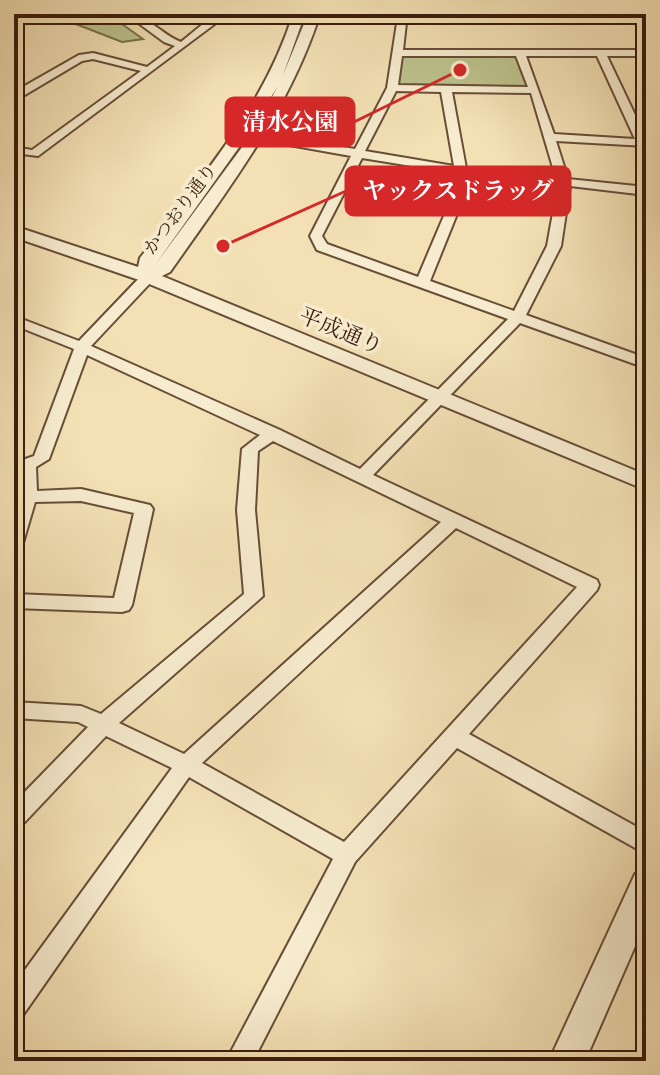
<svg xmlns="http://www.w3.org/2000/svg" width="660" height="1075" font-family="Alegreya,'Noto Serif JP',serif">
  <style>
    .green { fill: #bcc28c; stroke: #7b6f4c; stroke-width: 2 }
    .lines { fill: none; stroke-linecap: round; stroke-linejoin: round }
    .minor-casing { stroke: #684d37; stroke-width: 4 }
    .tertiary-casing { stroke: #684d37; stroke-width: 4 }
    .minor { fill: #f7eccf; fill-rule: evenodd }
    .tertiary { fill: #f7eccf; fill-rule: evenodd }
    .labels { text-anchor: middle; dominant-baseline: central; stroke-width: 7; stroke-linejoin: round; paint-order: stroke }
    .far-street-label { font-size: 18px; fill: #3a1c0d; stroke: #f7eccf }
    .street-label { font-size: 22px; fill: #3a1c0d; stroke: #f7eccf }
    .leader { fill: none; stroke: #d62828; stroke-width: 3 }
    .callout-dot { fill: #d62828; stroke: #f7eccf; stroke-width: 3 }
    .callout { fill: #d62828; stroke: #d62828; stroke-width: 3 }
    .callout-label { font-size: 24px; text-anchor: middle; font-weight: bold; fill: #fff }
  </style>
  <rect width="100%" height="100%" fill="#f3e1b5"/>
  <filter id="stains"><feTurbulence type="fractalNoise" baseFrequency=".0025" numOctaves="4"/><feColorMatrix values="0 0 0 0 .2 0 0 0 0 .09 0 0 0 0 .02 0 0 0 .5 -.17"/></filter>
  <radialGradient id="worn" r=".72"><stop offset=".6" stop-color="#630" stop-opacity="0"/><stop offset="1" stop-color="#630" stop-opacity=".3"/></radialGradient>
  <path class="green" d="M50 14H108L143 39 122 42Z
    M396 53H520L535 90 392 88Z"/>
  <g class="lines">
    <g class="minor-casing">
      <path id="minor" d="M126 14C147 14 162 35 181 42L209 19V14H219V17H398V14H408L407 17H646V23H406L403 50H646V56H607L646 138V146L556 141 568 179 646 187V195L570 186 561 246 526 315 646 358V368L520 323 373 475 597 580 599 585 597 590 469 734 646 832V854L457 748 355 862 253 1061H226L333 859 189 777 23 1015 14 1018V985L172 768 106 736 22 825 14 828V803L88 727 78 722 14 718V702L81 706 101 714 244 594 237 510 242 449 260 435 87 355 49 459 36 467 37 491 81 489 150 505 153 509 132 605 129 610 122 612 14 608V594L114 598 134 513 81 501 35 502 23 543 14 549V514L19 497 20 473 14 474V463L34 456 74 349 14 325V316L79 341 143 274H153V280L91 346 280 430 360 469 508 319 317 250 310 236 351 156 239 136 233 133 239 130 355 149 387 88 397 23H216L38 156 14 153V147L32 150 141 71 93 59 82 61 18 99 14 100V92L79 55 93 53 147 67 175 46 164 42ZM402 56H516L528 87 398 85ZM526 56H597L635 139 554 134ZM396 91 441 92 454 166 365 151ZM452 92 531 93 556 178 466 168ZM362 158 455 173 449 204 418 277 327 244 322 236ZM466 175 558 185 547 246 514 311 430 281 461 204ZM273 441 441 522 184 754 119 723 263 596 255 510 258 451ZM456 528 577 587 344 842 202 763Z"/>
    </g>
    <g class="tertiary-casing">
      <path id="tertiary" d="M293 14H305L283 75 308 14H320C288 112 229 188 170 272L162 276 646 475V490L142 281 14 237V226L138 267 140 258C198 181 264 108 293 14ZM278 86 251 135 155 265 242 143Z
        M646 870V921L585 1061H549L635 874Z"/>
    </g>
    <use href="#minor" class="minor"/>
    <use href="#tertiary" class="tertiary"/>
  </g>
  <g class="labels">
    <g class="far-street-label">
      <text transform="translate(180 209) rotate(-53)">かつおり通り</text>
    </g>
    <g class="street-label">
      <text transform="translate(341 331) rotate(22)">平成通り</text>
    </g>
  </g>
  <path class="leader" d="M460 70L354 122M223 246L346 191"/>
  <g class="callout-dot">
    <circle cx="460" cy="70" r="8"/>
    <circle cx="223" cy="246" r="8"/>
  </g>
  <g class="callout">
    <rect x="226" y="98" width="128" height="48" rx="8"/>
    <rect x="346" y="167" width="224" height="48" rx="8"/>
  </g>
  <g class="callout-label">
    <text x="290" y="130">清水公園</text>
    <text x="458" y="199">ヤックスドラッグ</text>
  </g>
  <rect width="660" height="1075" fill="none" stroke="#f3e1b5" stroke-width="48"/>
  <rect x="16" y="16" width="628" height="1043" fill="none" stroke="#3a1c0d" stroke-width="4"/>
  <rect x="24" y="24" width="612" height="1027" fill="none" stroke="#3a1c0d" stroke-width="2"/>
  <rect width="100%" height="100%" filter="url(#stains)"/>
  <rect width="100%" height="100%" fill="url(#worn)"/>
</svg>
